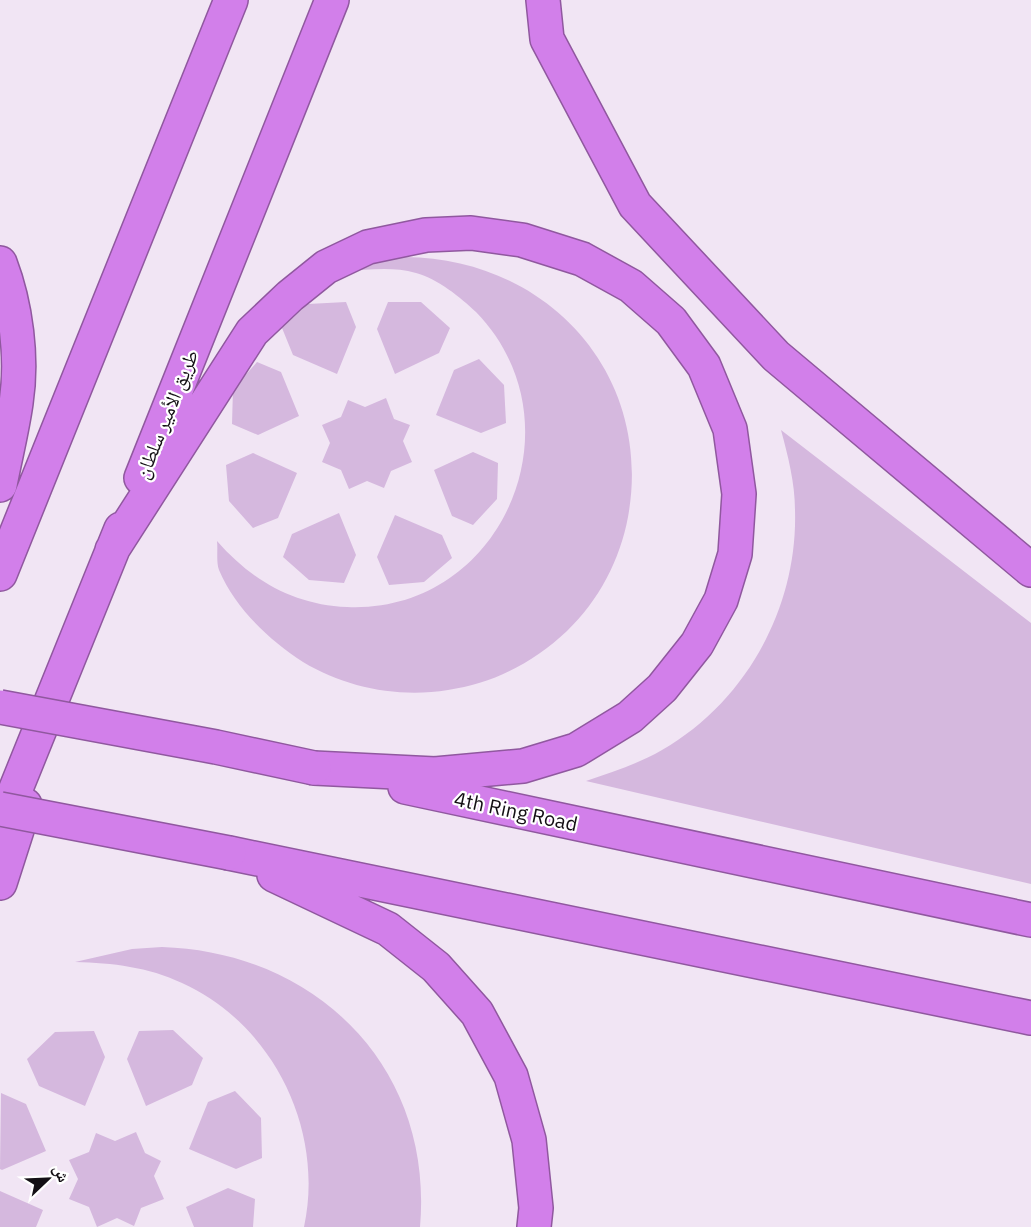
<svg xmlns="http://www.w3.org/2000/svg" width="1031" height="1227" font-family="'IBM Plex Sans','Noto Naskh Arabic',sans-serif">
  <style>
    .green { fill: #d5b8de }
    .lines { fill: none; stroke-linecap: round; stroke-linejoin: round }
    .highway-casing { stroke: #90589f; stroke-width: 36 }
    .highway { stroke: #d27fea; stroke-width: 33 }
    .highway-bridge-casing { stroke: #90589f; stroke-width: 36; stroke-linecap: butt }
    .highway-bridge { stroke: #d27fea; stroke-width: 33 }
    .labels { text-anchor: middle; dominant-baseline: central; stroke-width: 4.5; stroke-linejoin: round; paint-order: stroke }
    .street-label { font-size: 20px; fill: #141015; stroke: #fff }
  </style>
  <rect width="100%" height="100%" fill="#f1e5f4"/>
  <path class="green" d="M405 257C547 258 654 374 628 517 620 560 599 600 567 631 534 662 493 684 448 690 399 698 346 688 303 662 269 640 235 608 219 570 216 562 218 550 217 541 251 580 294 605 347 607 502 614 584 423 476 312 460 297 438 279 416 273 392 266 368 270 344 271L383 259Z
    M346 302 356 327 337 374 293 355 282 328 308 304Z
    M388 302H421L450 328 439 353 395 374 377 329Z
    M479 359 504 385 506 423 481 433 436 415 454 370Z
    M257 362 281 372 299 416 258 435 232 424 233 389Z
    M386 398 394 419 410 425 403 441 412 462 391 471 384 488 367 481 349 489 341 470 322 462 330 443 322 425 341 417 348 400 365 407Z
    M781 430 1031 623V884L586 781C612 772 638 764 662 750 746 702 798 607 795 510 795 483 788 456 781 430Z
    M473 452 498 463 497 499 473 525 452 516 434 470Z
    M253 453 297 473 278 518 253 528 229 501 226 465Z
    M339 513 356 555 344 583 309 580 283 557 292 534Z
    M395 515 442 535 452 558 424 582 389 585 377 557Z
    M162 947C317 952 434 1068 420 1227H304C325 1130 273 1024 182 983 148 967 113 963 75 962L132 949Z
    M173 1030 203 1058 192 1085 146 1106 127 1059 139 1031Z
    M94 1031 105 1057 85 1106 39 1086 27 1059 55 1032Z
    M235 1091 261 1118 262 1158 236 1169 189 1149 208 1102Z
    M1 1093 26 1104 46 1151 2 1170 0 1169Z
    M136 1132 145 1153 161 1161 154 1176 164 1199 141 1208 134 1226 117 1218 97 1227 89 1207 69 1199 78 1179 69 1160 89 1152 96 1133 115 1141Z
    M228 1188 255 1199 253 1227H194L186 1207Z
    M0 1191 43 1210 36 1227H0Z"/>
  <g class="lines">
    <g class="highway-casing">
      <path id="highway" d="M543 0 547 39 635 205 776 356 1031 570
        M0 263C16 305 23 358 16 403 12 431 5 458 0 485
        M141 478 332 0
        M112 550 252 332 290 296 326 267 368 247 426 235 471 233 522 240 582 259 631 286 671 321 704 366 730 429 739 494 735 554 721 600 697 644 662 688 630 717 576 750 523 766 435 774 314 768
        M0 574 231 0
        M405 787 1031 920
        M0 828 121 529
        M229 853 1031 1018
        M274 875 388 929 436 967 477 1013 511 1076 529 1140 536 1208 534 1227
        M0 883 25 805"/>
    </g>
    <use href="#highway" class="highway"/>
    <g class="highway-bridge-casing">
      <path id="highway-bridge" d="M0 707 216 747 314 768
        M0 809 229 853"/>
    </g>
    <use href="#highway-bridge" class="highway-bridge"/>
  </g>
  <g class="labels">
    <g class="street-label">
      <text transform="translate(166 414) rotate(-68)">طريق الأمير سلطان</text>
      <text transform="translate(516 811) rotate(12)">4th Ring Road</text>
    </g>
  </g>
  <g transform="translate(48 1179) rotate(67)" stroke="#ffffff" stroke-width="4.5" paint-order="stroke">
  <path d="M0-4.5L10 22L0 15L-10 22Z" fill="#141015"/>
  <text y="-9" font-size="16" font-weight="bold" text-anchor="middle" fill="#141015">ش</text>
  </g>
</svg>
